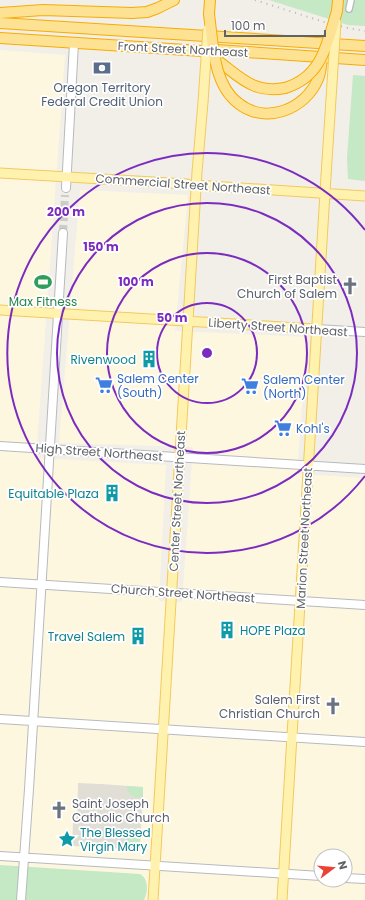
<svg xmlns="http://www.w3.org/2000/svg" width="365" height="900" font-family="Poppins,sans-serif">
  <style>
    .commercial { fill: #fef7e0; fill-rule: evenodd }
    .education { fill: #e1ded6 }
    .green { fill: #c5e8c5 }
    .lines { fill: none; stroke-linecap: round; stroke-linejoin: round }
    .secondary-tunnel { stroke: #ccccc8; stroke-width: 8; stroke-dasharray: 8 4; stroke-linecap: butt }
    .street-casing { stroke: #b5b8bc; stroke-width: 8 }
    .secondary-casing { stroke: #b6babf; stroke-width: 10 }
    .primary-casing { stroke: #f2c960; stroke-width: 11 }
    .highway-casing { stroke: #f9ab00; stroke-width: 12 }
    .street { stroke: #fff; stroke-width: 5.5 }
    .secondary { stroke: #fff; stroke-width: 8 }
    .primary { stroke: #fff2af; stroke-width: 9 }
    .highway { stroke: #fde293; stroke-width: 10 }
    .rail { stroke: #b6b7b8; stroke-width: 2; stroke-dasharray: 1 5; stroke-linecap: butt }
    .primary-bridge-casing { stroke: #f2c960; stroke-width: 11; stroke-linecap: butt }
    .highway-bridge-casing { stroke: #f9ab00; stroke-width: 12; stroke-linecap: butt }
    .primary-bridge { stroke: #fff2af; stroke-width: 9 }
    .highway-bridge { stroke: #fde293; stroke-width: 10 }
    .ring { fill: none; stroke: #7b2cbf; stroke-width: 2 }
    .labels { text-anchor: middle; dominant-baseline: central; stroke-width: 3.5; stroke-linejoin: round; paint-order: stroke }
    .street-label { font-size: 12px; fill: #5f6368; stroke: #fff }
    .service-label { font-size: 12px; fill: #4e5e75; stroke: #fff }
    .worship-label { font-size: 12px; fill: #5b616d; stroke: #fff; text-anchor: end }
    .leisure-label { font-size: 12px; fill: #27864d; stroke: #fff }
    .culture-label { font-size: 12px; fill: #0d838f; stroke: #fff; text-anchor: end }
    .shop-label { font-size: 12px; fill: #366cbe; stroke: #fff; text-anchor: start }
    .centre { fill: #7b2cbf; stroke: #fff; stroke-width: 2 }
    .ring-label { font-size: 12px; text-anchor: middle; font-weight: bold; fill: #7b2cbf; stroke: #fff; stroke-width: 3.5; stroke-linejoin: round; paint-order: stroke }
  </style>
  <rect width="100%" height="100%" fill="#f1efe8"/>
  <path class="commercial" d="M0 50 65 55 36 458 166 465 159 601 182 602 193 447 59 443 80 190 188 195 175 331 307 337 297 474 365 478V900H0ZM321 856H345V880H321Z"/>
  <path class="education" d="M78 783 101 784 143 787 140 849 72 846 73 822H75L77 816Z"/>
  <path class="green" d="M269 0H365V26L348 25Z
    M353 75 365 76V181L348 179 347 158Z
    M127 786 143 787V798L134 797 127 791Z
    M128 829H140V849H127Z
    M0 865 140 874C149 879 148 892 144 900H0Z"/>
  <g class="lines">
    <path class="secondary-tunnel" d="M63 233 65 195"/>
    <g class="street-casing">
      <path id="street" d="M349 9 351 0"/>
    </g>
    <g class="secondary-casing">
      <path id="secondary" d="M66 188 74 43
        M317 329 365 332
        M0 446 365 469
        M0 582 365 605
        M0 719 365 742
        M0 856 321 876
        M345 878 365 879
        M21 900 29 789 63 233"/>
    </g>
    <g class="primary-casing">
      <path id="primary" d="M0 173 187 184
        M196 185 365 196
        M0 310 317 329
        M153 900 197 172 203 102
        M282 900 326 176"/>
    </g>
    <g class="highway-casing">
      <path id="highway" d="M337 11 338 0
        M0 13 43 10 132 13 147 12 158 8 174 0
        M209 14 210 0
        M0 23 365 46
        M0 38 202 51 217 50 365 60
        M209 55C236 71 249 95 285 88
        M238 103C265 125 305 110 318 79 321 72 321 65 322 57"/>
    </g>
    <use href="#street" class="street"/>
    <use href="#secondary" class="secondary"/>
    <use href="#primary" class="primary"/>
    <use href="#highway" class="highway"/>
    <path class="rail" d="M255 0 324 22 348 28 365 31"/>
    <g class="primary-bridge-casing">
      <path id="primary-bridge" d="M203 102 208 29
        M326 176 336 22"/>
    </g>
    <g class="highway-bridge-casing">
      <path id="highway-bridge" d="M209 14C213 43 213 84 238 103
        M285 88C322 77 327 44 337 11"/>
    </g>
    <use href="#primary-bridge" class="primary-bridge"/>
    <use href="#highway-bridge" class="highway-bridge"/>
  </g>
  <g class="ring">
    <circle cx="207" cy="353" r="50"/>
    <circle cx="207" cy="353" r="100"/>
    <circle cx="207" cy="353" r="150"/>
    <path d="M365 476A200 200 0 1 1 365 230"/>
  </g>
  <defs>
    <g id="bank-bare" transform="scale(1.38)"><path d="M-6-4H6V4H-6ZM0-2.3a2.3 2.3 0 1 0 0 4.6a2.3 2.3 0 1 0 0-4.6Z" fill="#5c6f8a" stroke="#fff" stroke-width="2.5" paint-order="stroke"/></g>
    <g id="stadium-bare" transform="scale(1.38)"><path d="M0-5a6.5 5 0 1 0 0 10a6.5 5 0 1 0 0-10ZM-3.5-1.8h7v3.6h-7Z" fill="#2e9e5b" stroke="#fff" stroke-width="2.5" paint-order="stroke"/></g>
    <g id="church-bare" transform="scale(1.38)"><path d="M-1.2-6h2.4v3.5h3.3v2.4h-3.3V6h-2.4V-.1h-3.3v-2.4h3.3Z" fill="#6b7280" stroke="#fff" stroke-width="2.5" paint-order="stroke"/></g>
    <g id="building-bare" transform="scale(1.38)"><path d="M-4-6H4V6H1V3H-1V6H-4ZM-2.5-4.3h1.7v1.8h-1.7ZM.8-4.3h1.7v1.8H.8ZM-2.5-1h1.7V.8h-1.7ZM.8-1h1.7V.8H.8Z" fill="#0f9aa8" stroke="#fff" stroke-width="2.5" paint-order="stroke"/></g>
    <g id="supermarket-bare" transform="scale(1.38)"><path d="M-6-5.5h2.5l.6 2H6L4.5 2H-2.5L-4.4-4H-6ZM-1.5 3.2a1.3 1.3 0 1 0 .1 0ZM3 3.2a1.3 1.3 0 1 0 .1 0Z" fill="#3f7fe0" stroke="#fff" stroke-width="2.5" paint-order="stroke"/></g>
    <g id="sight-bare" transform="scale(1.38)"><path d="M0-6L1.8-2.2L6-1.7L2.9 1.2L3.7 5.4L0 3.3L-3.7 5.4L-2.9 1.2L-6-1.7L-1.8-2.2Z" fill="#0f9aa8" stroke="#fff" stroke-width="2.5" paint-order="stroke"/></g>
  </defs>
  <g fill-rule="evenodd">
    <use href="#bank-bare" x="102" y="68"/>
    <use href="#stadium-bare" x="43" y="282"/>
    <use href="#church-bare" x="350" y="286"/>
    <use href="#building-bare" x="149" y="359"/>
    <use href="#supermarket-bare" x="104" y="385"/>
    <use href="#supermarket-bare" x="250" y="386"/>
    <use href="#supermarket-bare" x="283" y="428"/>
    <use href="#building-bare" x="112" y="493"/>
    <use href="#building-bare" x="227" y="630"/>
    <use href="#building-bare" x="138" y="636"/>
    <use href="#church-bare" x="333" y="706"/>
    <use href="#church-bare" x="59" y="810"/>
    <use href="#sight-bare" x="67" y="839"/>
  </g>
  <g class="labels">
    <g class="street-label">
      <text transform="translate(183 49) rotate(3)">Front Street Northeast</text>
      <text transform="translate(183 184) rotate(4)">Commercial Street Northeast</text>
      <text transform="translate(278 327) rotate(4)">Liberty Street Northeast</text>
      <text transform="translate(99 452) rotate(4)">High Street Northeast</text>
      <text transform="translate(177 501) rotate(-87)">Center Street Northeast</text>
      <text transform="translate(304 538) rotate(-87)">Marion Street Northeast</text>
      <text transform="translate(183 593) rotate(4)">Church Street Northeast</text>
    </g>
    <g class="service-label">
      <text x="102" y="87">Oregon Territory<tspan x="102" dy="14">Federal Credit Union</tspan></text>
    </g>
    <g class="worship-label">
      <text x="337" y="279">First Baptist<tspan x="337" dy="14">Church of Salem</tspan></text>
      <text x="320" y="699">Salem First<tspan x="320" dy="14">Christian Church</tspan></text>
      <text x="72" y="803" text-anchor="start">Saint Joseph<tspan x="72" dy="14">Catholic Church</tspan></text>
    </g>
    <g class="leisure-label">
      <text x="43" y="301">Max Fitness</text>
    </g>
    <g class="culture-label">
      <text x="136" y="359">Rivenwood</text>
      <text x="99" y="493">Equitable Plaza</text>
      <text x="240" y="630" text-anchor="start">HOPE Plaza</text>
      <text x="125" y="636">Travel Salem</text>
      <text x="80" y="832" text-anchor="start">The Blessed<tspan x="80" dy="14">Virgin Mary</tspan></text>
    </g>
    <g class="shop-label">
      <text x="117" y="378">Salem Center<tspan x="117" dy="14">(South)</tspan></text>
      <text x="263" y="379">Salem Center<tspan x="263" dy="14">(North)</tspan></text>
      <text x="296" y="428">Kohl's</text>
    </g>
  </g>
  <circle cx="207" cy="353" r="6" class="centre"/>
  <g class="ring-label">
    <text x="66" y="216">200 m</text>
    <text x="101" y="251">150 m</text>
    <text x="136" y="286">100 m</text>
    <text x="172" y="322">50 m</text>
  </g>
  <g transform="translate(333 868) rotate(74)"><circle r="19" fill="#ffffff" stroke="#bfc1c3"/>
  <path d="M0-3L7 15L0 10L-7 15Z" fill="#ea4335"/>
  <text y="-6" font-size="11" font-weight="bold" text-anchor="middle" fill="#5f6368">N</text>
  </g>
  <path d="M225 30v6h100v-6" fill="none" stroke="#5f6368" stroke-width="2"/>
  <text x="231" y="30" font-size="12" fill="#5f6368" stroke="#ffffff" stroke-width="3" paint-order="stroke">100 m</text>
</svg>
